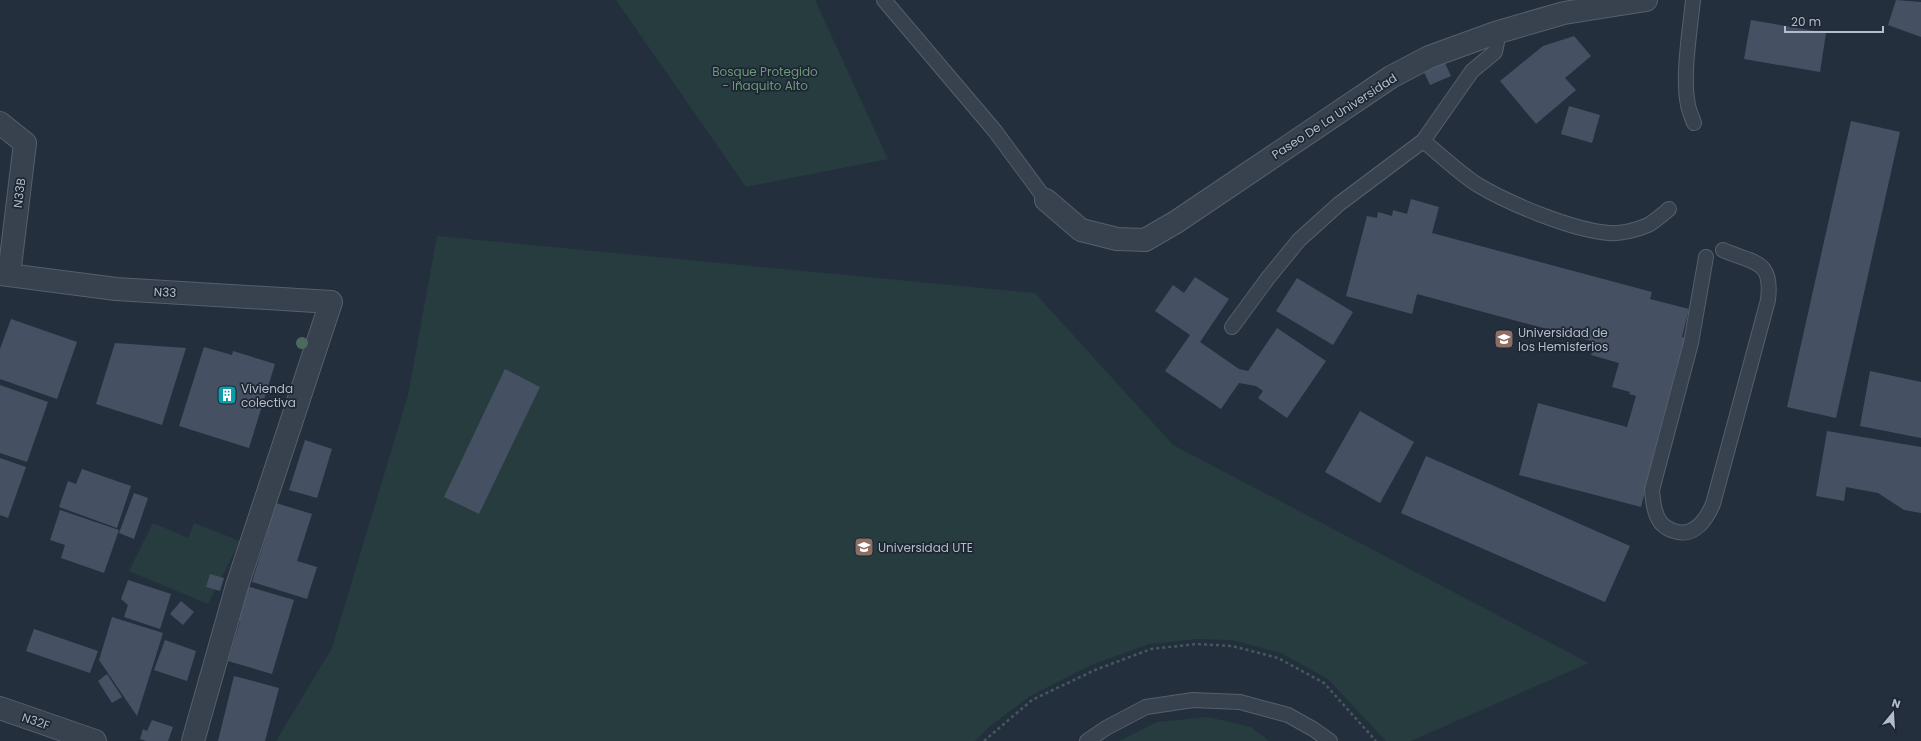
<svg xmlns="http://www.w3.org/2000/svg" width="1921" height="741" font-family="Poppins,sans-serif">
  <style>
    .green { fill: #263c3f }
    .building { fill: #455162 }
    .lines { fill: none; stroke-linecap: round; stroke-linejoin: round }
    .service-casing { stroke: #565f6c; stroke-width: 16 }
    .minor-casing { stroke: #565f6c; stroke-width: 24 }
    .path { stroke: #44595c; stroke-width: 2.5; stroke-dasharray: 3 3; stroke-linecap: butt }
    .service { stroke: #38414e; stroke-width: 14 }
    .minor { stroke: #38414e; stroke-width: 22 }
    .tree { fill: #4b6a5d }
    .labels { text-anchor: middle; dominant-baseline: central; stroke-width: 3.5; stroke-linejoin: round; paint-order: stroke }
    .park-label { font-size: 12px; fill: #6b9a76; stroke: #1d2633 }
    .street-label { font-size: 12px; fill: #b4bcc9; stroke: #1d2633 }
    .poi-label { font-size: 12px; fill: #b4bcc9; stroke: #1d2633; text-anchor: start }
  </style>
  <rect width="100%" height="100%" fill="#242f3e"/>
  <path class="green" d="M616 0H815L888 159 746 187Z
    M437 236 1035 293 1173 445 1589 663 1411 741H1386L1328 679 1281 653 1232 640 1197 639 1149 644 1091 665 1030 696 989 727 975 741H276L332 648 408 395Z
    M153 523 188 538 194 523 240 541 208 604 129 571Z
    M1208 717 1251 727 1269 741H1119L1157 722Z"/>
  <path class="building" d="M1896 0 1921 2V37L1888 25Z
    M1751 20 1826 33 1820 72 1744 59Z
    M1574 36 1591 56 1565 78 1576 90 1536 124 1500 81 1543 46Z
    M1444 61 1451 76 1430 85 1423 70Z
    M1569 106 1600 115 1592 143 1561 134Z
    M1851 121 1900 132 1836 418 1787 407Z
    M1411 199 1439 207 1432 233 1652 292 1650 299 1689 309 1682 337 1686 338 1641 507 1519 475 1538 403 1627 427 1636 396 1629 394 1630 392 1612 387 1619 363 1591 355 1595 342 1417 294 1412 314 1346 296 1367 216 1377 218 1378 212 1392 216 1393 210 1407 214Z
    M1195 277 1229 299 1200 342 1239 369 1248 371 1277 328 1326 361 1287 418 1258 398 1263 391 1256 386 1239 383 1221 409 1165 371 1190 335 1155 311 1173 285 1184 293Z
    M1297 278 1353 312 1333 345 1276 311Z
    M11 319 77 342 57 399 0 379V349Z
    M115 343 186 348 162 425 96 404Z
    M204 347 232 355 233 351 275 364 249 448 179 426Z
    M505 369 540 387 479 514 444 497Z
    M1870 371 1921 382V438L1860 426Z
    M0 385 48 402 27 462 0 453Z
    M1360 411 1414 442 1380 503 1325 472Z
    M1827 431 1921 447V513L1904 510 1878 493 1846 487 1844 501 1816 496Z
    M305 440 332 449 317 498 289 490Z
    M1426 456 1630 546 1605 602 1401 513Z
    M0 458 26 467 8 518 0 515Z
    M82 469 131 486 117 528 59 507 68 481 76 484Z
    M134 493 148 498 134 539 119 533Z
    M276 503 312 514 297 561 317 567 307 599 252 582Z
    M60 510 119 530 104 573 61 558 65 545 50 540Z
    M210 574 224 578 220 591 206 587Z
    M128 580 171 594 160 629 124 617 128 605 121 599Z
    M243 585 294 600 272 674 228 661 240 621 233 618Z
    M181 601 194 612 183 625 170 614Z
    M112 617 163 633 137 716 99 660Z
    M34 629 98 651 90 673 26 651Z
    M165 640 196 651 187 681 154 670Z
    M107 674 122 697 112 703 98 681Z
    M234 676 279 688 265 741H218Z
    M152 720 173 727 168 741H146L140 739 143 729 147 731Z"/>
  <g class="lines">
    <g class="service-casing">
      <path id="service" d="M884 0 995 131 1046 200
        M1693 0C1690 30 1682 77 1688 105 1689 111 1692 117 1694 123
        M1423 141C1441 155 1459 173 1478 185 1510 204 1572 230 1609 233 1621 234 1637 230 1648 225 1655 221 1663 214 1669 209
        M1706 257 1691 343 1652 490C1653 501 1654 514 1661 523 1664 526 1670 530 1674 531 1694 538 1706 520 1713 504L1768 300C1773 259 1754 264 1723 250
        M1232 327 1268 278 1299 240 1339 204 1423 141 1472 71 1495 52 1497 42 1495 33
        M1087 741 1106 728 1146 707 1193 700 1240 702 1288 715 1313 729 1330 741"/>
    </g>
    <g class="minor-casing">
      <path id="minor" d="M0 123 25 143 9 275
        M1046 200 1081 230 1117 239 1145 240 1176 222 1391 77 1429 57 1495 33 1564 13 1646 0
        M0 274 116 289 331 302 237 586 193 741
        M0 708 95 741"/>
    </g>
    <path class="path" d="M984 741 1032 700 1095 670 1151 649 1197 644 1232 646 1278 658 1324 683 1376 741"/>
    <use href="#service" class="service"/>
    <use href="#minor" class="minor"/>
  </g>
  <circle class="tree" cx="302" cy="343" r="6"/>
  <defs>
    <g id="university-square" transform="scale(1)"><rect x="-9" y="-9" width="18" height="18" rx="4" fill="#8d6e63" stroke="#1d2633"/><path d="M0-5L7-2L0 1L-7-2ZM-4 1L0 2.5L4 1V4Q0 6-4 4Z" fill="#fff"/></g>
    <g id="building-square" transform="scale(1)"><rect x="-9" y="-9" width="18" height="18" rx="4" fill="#0f9aa8" stroke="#1d2633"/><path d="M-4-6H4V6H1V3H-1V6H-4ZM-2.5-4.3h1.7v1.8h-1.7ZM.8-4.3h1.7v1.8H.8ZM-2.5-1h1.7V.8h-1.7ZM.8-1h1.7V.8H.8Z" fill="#fff"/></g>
  </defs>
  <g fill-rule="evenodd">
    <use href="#university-square" x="1504" y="339"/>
    <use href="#building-square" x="227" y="395"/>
    <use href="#university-square" x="864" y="547"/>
  </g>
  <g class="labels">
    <g class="park-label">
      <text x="765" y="71">Bosque Protegido<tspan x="765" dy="14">- Iñaquito Alto</tspan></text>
    </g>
    <g class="street-label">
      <text transform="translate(1334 116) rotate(-33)">Paseo De La Universidad</text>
      <text transform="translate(19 193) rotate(-83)">N33B</text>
      <text transform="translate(165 292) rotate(3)">N33</text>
      <text transform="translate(36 721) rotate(19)">N32F</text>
    </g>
    <g class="poi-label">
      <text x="1518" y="332">Universidad de<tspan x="1518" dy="14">los Hemisferios</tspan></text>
      <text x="241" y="388">Vivienda<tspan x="241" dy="14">colectiva</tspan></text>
      <text x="878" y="547">Universidad UTE</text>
    </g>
  </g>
  <g transform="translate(1893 713) rotate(18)" stroke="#1d2633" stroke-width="3" paint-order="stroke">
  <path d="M0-3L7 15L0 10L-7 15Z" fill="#b4bcc9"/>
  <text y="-6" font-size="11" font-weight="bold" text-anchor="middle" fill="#b4bcc9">N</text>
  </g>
  <path d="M1785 26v6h98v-6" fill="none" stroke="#b4bcc9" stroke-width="2"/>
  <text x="1791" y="26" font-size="12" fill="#b4bcc9" stroke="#1d2633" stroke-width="3" paint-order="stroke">20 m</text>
</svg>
